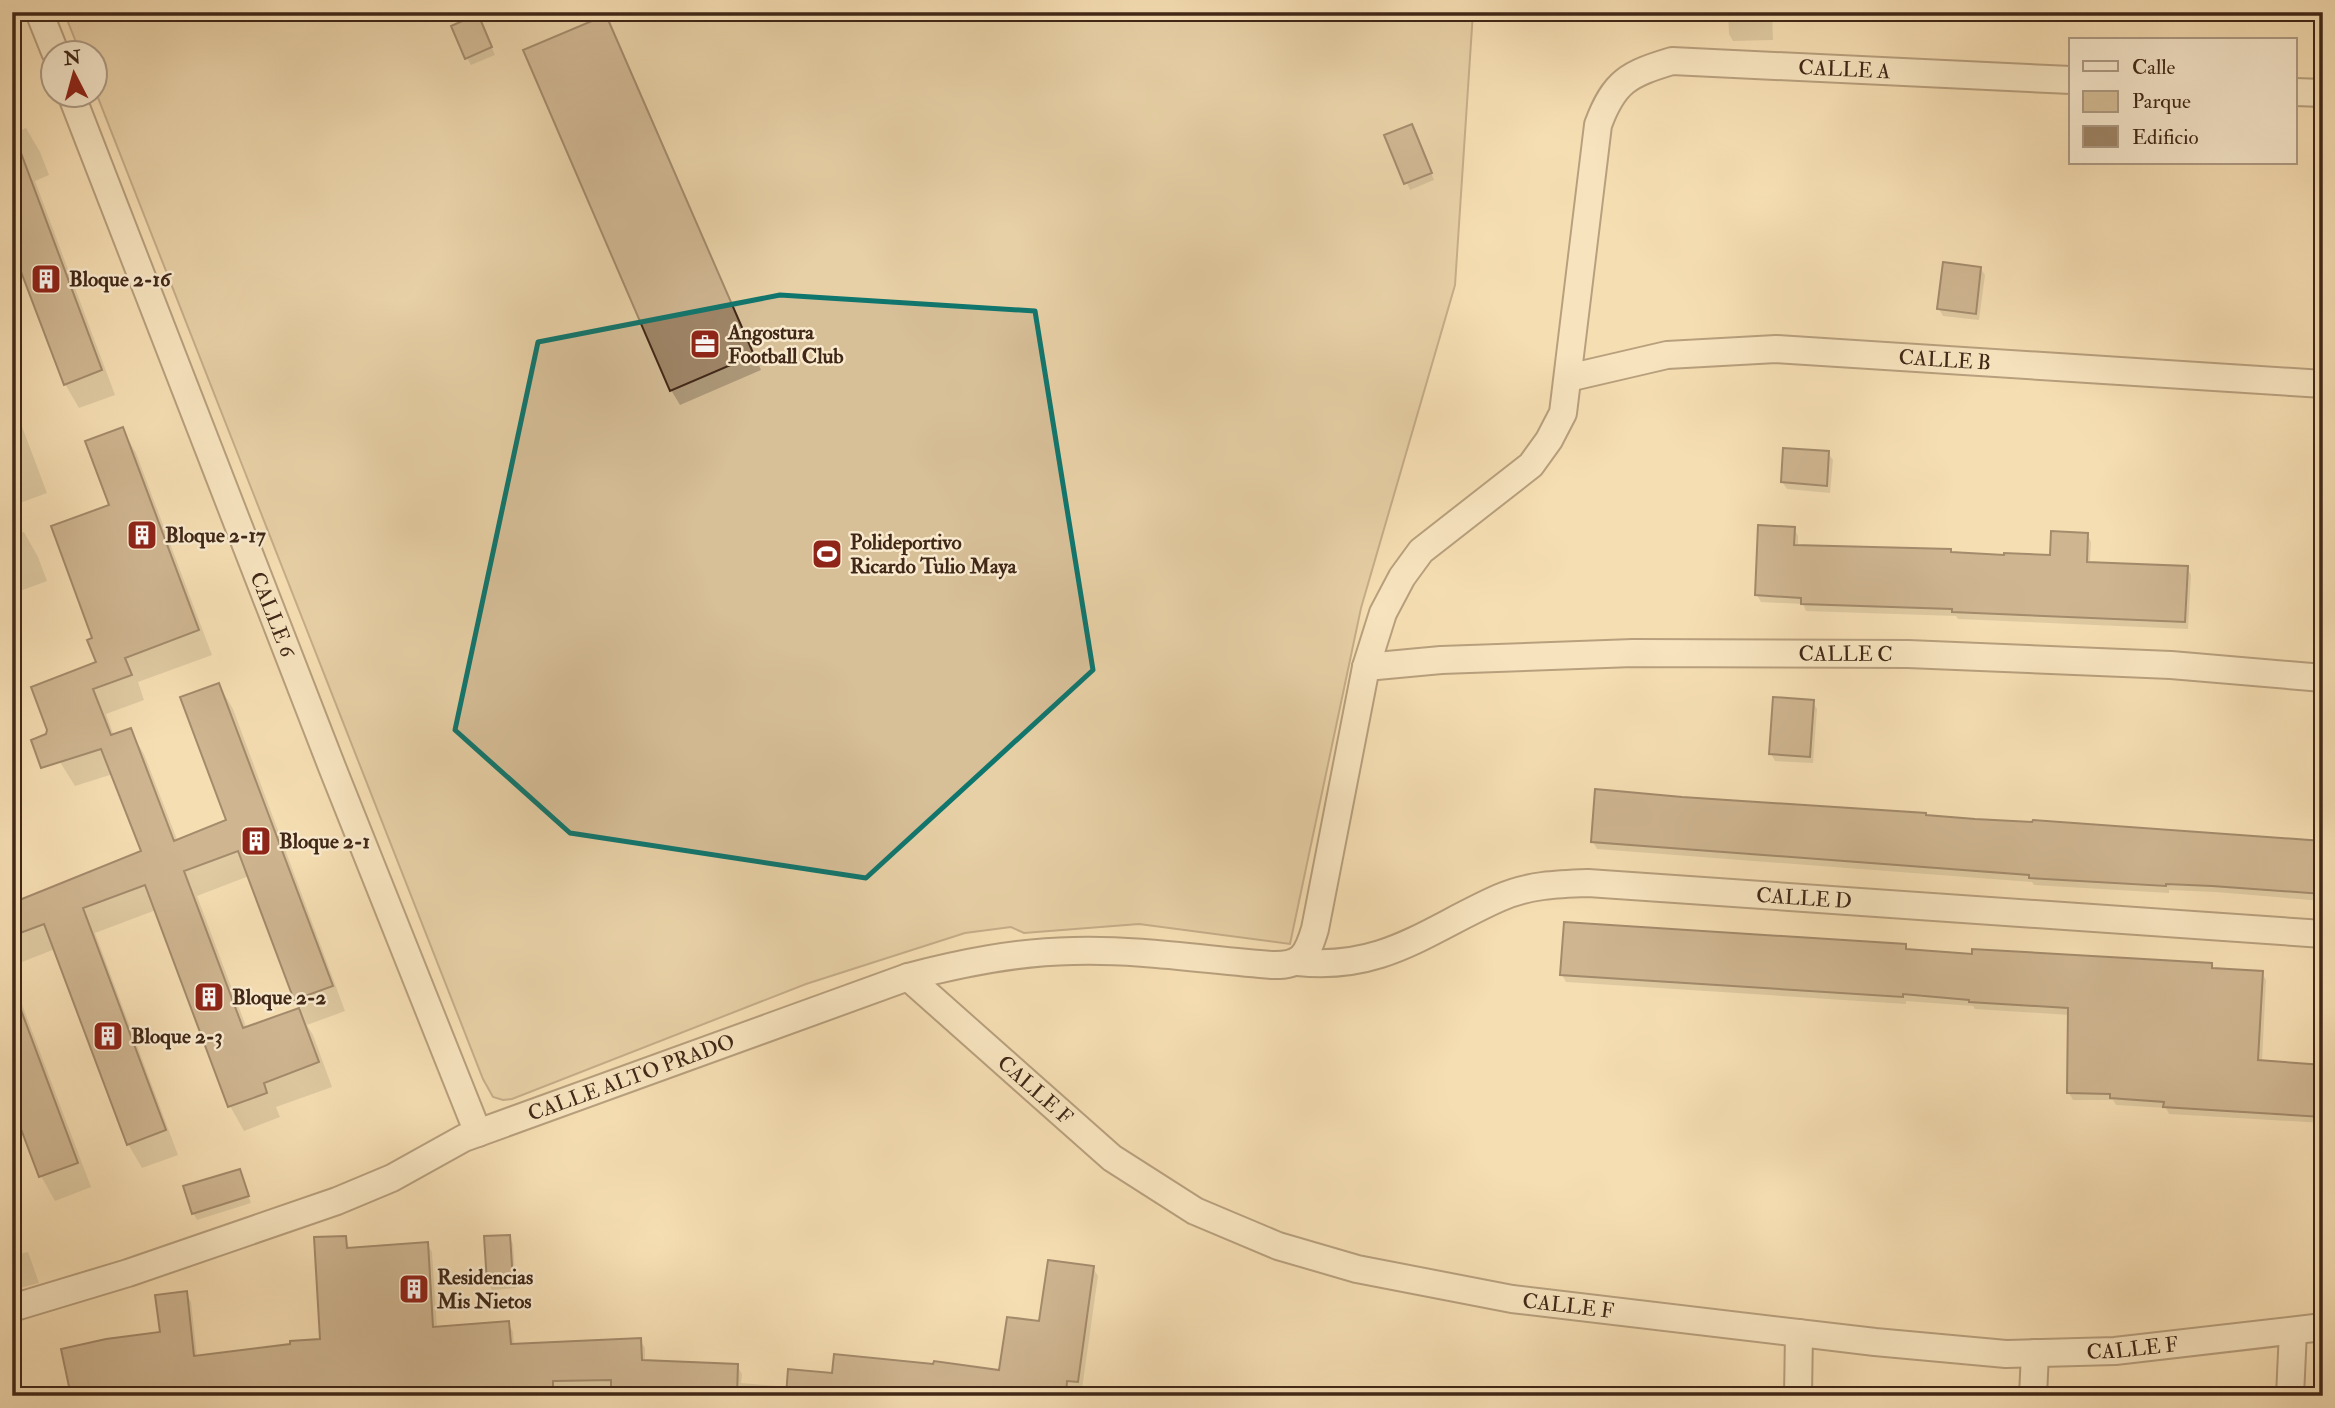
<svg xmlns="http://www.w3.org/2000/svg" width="2335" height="1408" font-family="'IM FELL Double Pica',serif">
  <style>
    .green { fill: #d7bf98; stroke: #8c7358; stroke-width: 2 }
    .shadow { fill: #0003; fill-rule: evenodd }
    .building { fill: #9f8668; stroke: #402717; stroke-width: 2 }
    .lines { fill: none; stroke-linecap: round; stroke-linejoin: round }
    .street-casing { stroke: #6e553e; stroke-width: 30 }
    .street { stroke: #f9eace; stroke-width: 26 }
    .marked { fill: none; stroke: #0f766e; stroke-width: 5; stroke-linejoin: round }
    .labels { text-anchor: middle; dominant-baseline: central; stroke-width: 5; stroke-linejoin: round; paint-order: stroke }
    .street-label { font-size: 21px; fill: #402717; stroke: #f9eace }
    .poi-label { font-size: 21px; font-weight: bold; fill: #402717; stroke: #f9eace; text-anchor: start }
  </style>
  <rect width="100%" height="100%" fill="#f6deb3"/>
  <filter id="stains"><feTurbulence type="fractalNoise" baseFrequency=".00286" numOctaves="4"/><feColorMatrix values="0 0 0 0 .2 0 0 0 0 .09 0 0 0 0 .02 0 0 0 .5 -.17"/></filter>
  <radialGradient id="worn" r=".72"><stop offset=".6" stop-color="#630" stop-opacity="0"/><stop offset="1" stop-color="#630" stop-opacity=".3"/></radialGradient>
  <path class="green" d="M64 12H1473L1455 285 1361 608 1290 944 1139 924 1024 933 1011 927 965 933 806 984 512 1099 503 1100 493 1097 483 1079 95 90 94 52H80Z"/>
  <path class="shadow" d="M1728 12H1772L1773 40 1733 41 1729 34Z
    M606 17 614 32 761 370 680 405 671 390Z
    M481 23 495 55 471 65 467 58Z
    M26 128 40 152 49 175 35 181 115 395 79 408 65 384 12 243V134Z
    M1416 133 1434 180 1410 190 1387 136Z
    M1980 268 1985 275 1979 320 1943 316 1939 309Z
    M12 400 47 493 12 506Z
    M122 429 136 453 212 655 138 682 144 700 106 714 114 736 130 730 144 754 178 842 228 821 219 685 233 709 345 1011 307 1025 313 1035 332 1087 276 1107 280 1117 244 1131 230 1106 156 910 95 933 178 1155 142 1168 128 1144 55 949 12 966V906L143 852 113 774 75 786 60 762 98 663 94 639ZM249 876 296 999 301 1009 247 1029 197 896Z
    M1828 453 1833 460 1830 493 1787 489 1782 482Z
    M1794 528 1798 536V547L2052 557 2087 534 2091 542 2090 563 2187 568 2191 575 2188 629 1958 619 1956 616 1806 611 1803 604 1761 602 1757 595Z
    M24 532 38 557 47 581 12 594V536Z
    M1813 702 1817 709 1813 763 1775 761 1771 754Z
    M1926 817 2323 842V901L2216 892 2169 890V893L2034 885 2032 882 1597 849 1593 842Z
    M1905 946 1908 951 1974 956 2211 965 2214 970 2262 973 2266 980 2262 1062 2322 1066 2323 1061V1123L2169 1114 2166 1108 2116 1105 2113 1100H2073L2069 1093 2070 1015 1975 1009 1973 1006 1906 1001V1004L1566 982 1562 975Z
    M12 978 91 1187 55 1201 41 1176 12 1100Z
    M239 1171 251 1203 197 1220 193 1213Z
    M509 1236 513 1244 516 1288 492 1290 488 1283Z
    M345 1237 350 1250 427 1244 432 1252 437 1329 508 1323 513 1332 514 1346 640 1340 645 1348V1362L737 1366 742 1374 741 1383 788 1387 833 1375 1000 1372 1041 1323 1093 1268 1098 1276 1081 1396H73L162 1334 186 1293 191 1302 197 1357 322 1340Z
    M28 1252 39 1283 12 1290V1256Z
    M1188 1393 1203 1396H1187Z"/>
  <path class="building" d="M478 14 492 47 465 59 451 26Z
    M606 15 754 355 670 391 523 50Z
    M1412 124 1432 173 1404 184 1384 135Z
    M12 137H15L102 370 64 385 12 248Z
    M1943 262 1981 267 1976 314 1937 309Z
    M123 427 199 630 125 658 132 675 93 689 111 735 131 728 174 841 226 820 180 697 219 683 333 986 294 1000 238 851 184 871 243 1028 299 1008 319 1062 264 1083 267 1093 228 1107 145 885 83 908 166 1130 127 1145 44 924 12 936V903L141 851 101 749 41 768 31 740 46 734 47 730 31 687 96 662 87 640 92 638 51 526 109 505 85 441Z
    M1783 448 1829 451 1827 486 1781 482Z
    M1758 525 1795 527 1794 545 1951 549V552L2004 555V553L2050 555 2051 531 2088 533 2087 562 2188 566 2185 622 1952 612V609L1801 604V598L1755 595Z
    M1773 697 1814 700 1810 757 1769 754Z
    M1595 789 1682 797 1926 813V815L1975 819 2032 822 2033 820 2323 841V894L2212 886 2166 884V886L2029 878V875L1591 842Z
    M1564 922 1906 944V949L1972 954V949L2212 963V968L2263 971 2258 1060 2323 1065V1117L2163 1107 2164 1102 2110 1098V1094L2067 1093 2068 1008 1969 1002V1000L1903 994V997L1560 975Z
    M15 994 78 1163 39 1177 12 1105V995Z
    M240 1169 249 1196 192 1214 183 1186Z
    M510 1235 513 1281 487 1283 484 1236Z
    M346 1236 347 1248 428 1242 433 1327 509 1321 511 1344 641 1338 642 1360 738 1364 737 1396H611V1380L553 1381V1396H71L61 1349 106 1339 160 1332 155 1295 187 1291 194 1356 290 1344V1341L320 1339 314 1237Z
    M1048 1260 1094 1266 1078 1382 1067 1381 1066 1396H786L788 1369 832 1373 834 1354 933 1364 934 1361 999 1370 1007 1317 1039 1321Z"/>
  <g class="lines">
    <g class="street-casing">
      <g id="street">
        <path d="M39 12 55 52"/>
        <path d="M2295 92 2323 93"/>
        <path id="s1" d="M71 94 332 767 478 1133"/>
        <path id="s2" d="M1568 378 1667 355 1776 349 2323 384"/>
        <path id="s3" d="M1366 667 1441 660 1633 653 1908 654 2171 665 2323 678"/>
        <path id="s4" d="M1298 962C1383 971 1427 930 1499 898 1528 885 1557 884 1588 883L2323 934"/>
        <path id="s5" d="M908 977 1112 1158 1195 1211 1278 1246 1357 1269 1512 1299 1875 1342 2006 1354 2115 1351 2323 1327"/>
        <path id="s6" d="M12 1308 128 1273 337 1201 392 1178 464 1138 908 977C962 963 1016 952 1073 951 1139 949 1206 960 1272 965 1301 966 1307 956 1315 929L1366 667 1383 613 1402 577 1421 551 1531 465 1549 440 1563 413 1598 125C1614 81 1629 74 1672 61L2071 80"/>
        <path d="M1798 1396 1799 1333"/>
        <path d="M2033 1396 2035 1353"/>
        <path d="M2290 1396 2293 1331"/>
      </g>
    </g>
    <use href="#street" class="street"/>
  </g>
  <path d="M0 0H2335V1408H0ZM780 295 1035 311 1093 670 866 878 570 833 455 730 538 342Z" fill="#f6deb3" fill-opacity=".55" fill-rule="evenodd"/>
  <path class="marked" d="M780 295 1035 311 1093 670 866 878 570 833 455 730 538 342Z"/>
  <defs>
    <g id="building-square" transform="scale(1.575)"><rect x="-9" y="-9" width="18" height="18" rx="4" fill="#8f2418" stroke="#f9eace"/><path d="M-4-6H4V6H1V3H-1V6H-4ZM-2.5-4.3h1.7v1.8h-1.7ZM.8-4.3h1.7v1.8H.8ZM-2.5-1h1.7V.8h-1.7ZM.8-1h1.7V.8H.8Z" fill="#fff"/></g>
    <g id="office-square" transform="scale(1.575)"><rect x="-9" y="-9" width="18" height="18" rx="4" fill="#8f2418" stroke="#f9eace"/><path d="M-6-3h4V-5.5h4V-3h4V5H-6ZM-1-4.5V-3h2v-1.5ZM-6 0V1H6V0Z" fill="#fff"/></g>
    <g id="stadium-square" transform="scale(1.575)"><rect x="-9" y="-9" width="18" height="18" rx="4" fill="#8f2418" stroke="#f9eace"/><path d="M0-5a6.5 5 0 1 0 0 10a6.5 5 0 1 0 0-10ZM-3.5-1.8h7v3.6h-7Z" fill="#fff"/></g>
  </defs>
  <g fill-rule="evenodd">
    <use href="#building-square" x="46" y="279"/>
    <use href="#office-square" x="705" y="344"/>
    <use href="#building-square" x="142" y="535"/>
    <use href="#stadium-square" x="827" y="554"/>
    <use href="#building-square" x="256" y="841"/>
    <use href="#building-square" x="209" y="997"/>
    <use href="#building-square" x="108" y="1036"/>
    <use href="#building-square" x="414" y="1289"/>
  </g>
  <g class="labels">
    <g class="street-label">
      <text stroke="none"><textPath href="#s6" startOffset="2550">CALLE A</textPath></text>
      <text stroke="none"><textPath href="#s2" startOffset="380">CALLE B</textPath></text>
      <text stroke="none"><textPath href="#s1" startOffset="558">CALLE 6</textPath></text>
      <text stroke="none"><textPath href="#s3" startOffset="480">CALLE C</textPath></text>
      <text stroke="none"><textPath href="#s4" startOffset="522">CALLE D</textPath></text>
      <text stroke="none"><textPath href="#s6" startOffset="662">CALLE ALTO PRADO</textPath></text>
      <text stroke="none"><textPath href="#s5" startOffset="170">CALLE F</textPath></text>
      <text stroke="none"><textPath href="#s5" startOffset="758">CALLE F</textPath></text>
      <text stroke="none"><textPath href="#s5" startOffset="1325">CALLE F</textPath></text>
    </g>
    <g class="poi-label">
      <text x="69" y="279">Bloque 2-16</text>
      <text x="728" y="332">Angostura<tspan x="728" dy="24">Football Club</tspan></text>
      <text x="165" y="535">Bloque 2-17</text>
      <text x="850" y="542">Polideportivo<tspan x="850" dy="24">Ricardo Tulio Maya</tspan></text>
      <text x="279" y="841">Bloque 2-1</text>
      <text x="232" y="997">Bloque 2-2</text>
      <text x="131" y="1036">Bloque 2-3</text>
      <text x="437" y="1277">Residencias<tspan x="437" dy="24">Mis Nietos</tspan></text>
    </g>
  </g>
  <rect width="2335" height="1408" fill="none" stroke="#f6deb3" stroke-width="42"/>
  <rect x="14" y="14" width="2307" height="1380" fill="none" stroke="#402717" stroke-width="3.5"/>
  <rect x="21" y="21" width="2293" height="1366" fill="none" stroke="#402717" stroke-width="2"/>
  <rect x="2069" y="38" width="228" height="126" fill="#f9eace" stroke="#af9c85" stroke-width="2"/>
  <rect x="2083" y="61" width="35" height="10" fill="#f9eace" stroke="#af9c85" stroke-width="2"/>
  <text x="2132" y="74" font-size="21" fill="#402717">Calle</text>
  <rect x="2083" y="91" width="35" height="21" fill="#d7bf98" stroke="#af9c85" stroke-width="2"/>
  <text x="2132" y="108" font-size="21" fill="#402717">Parque</text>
  <rect x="2083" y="126" width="35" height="21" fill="#9f8668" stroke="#af9c85" stroke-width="2"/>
  <text x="2132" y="144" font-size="21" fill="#402717">Edificio</text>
  <g transform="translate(74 74) rotate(354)"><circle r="33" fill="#f9eace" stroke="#af9c85" stroke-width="2"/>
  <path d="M0-5L12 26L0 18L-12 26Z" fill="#8f2418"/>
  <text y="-10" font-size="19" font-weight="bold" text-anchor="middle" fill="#402717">N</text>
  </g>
  <rect width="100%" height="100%" filter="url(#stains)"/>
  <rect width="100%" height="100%" fill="url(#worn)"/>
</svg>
